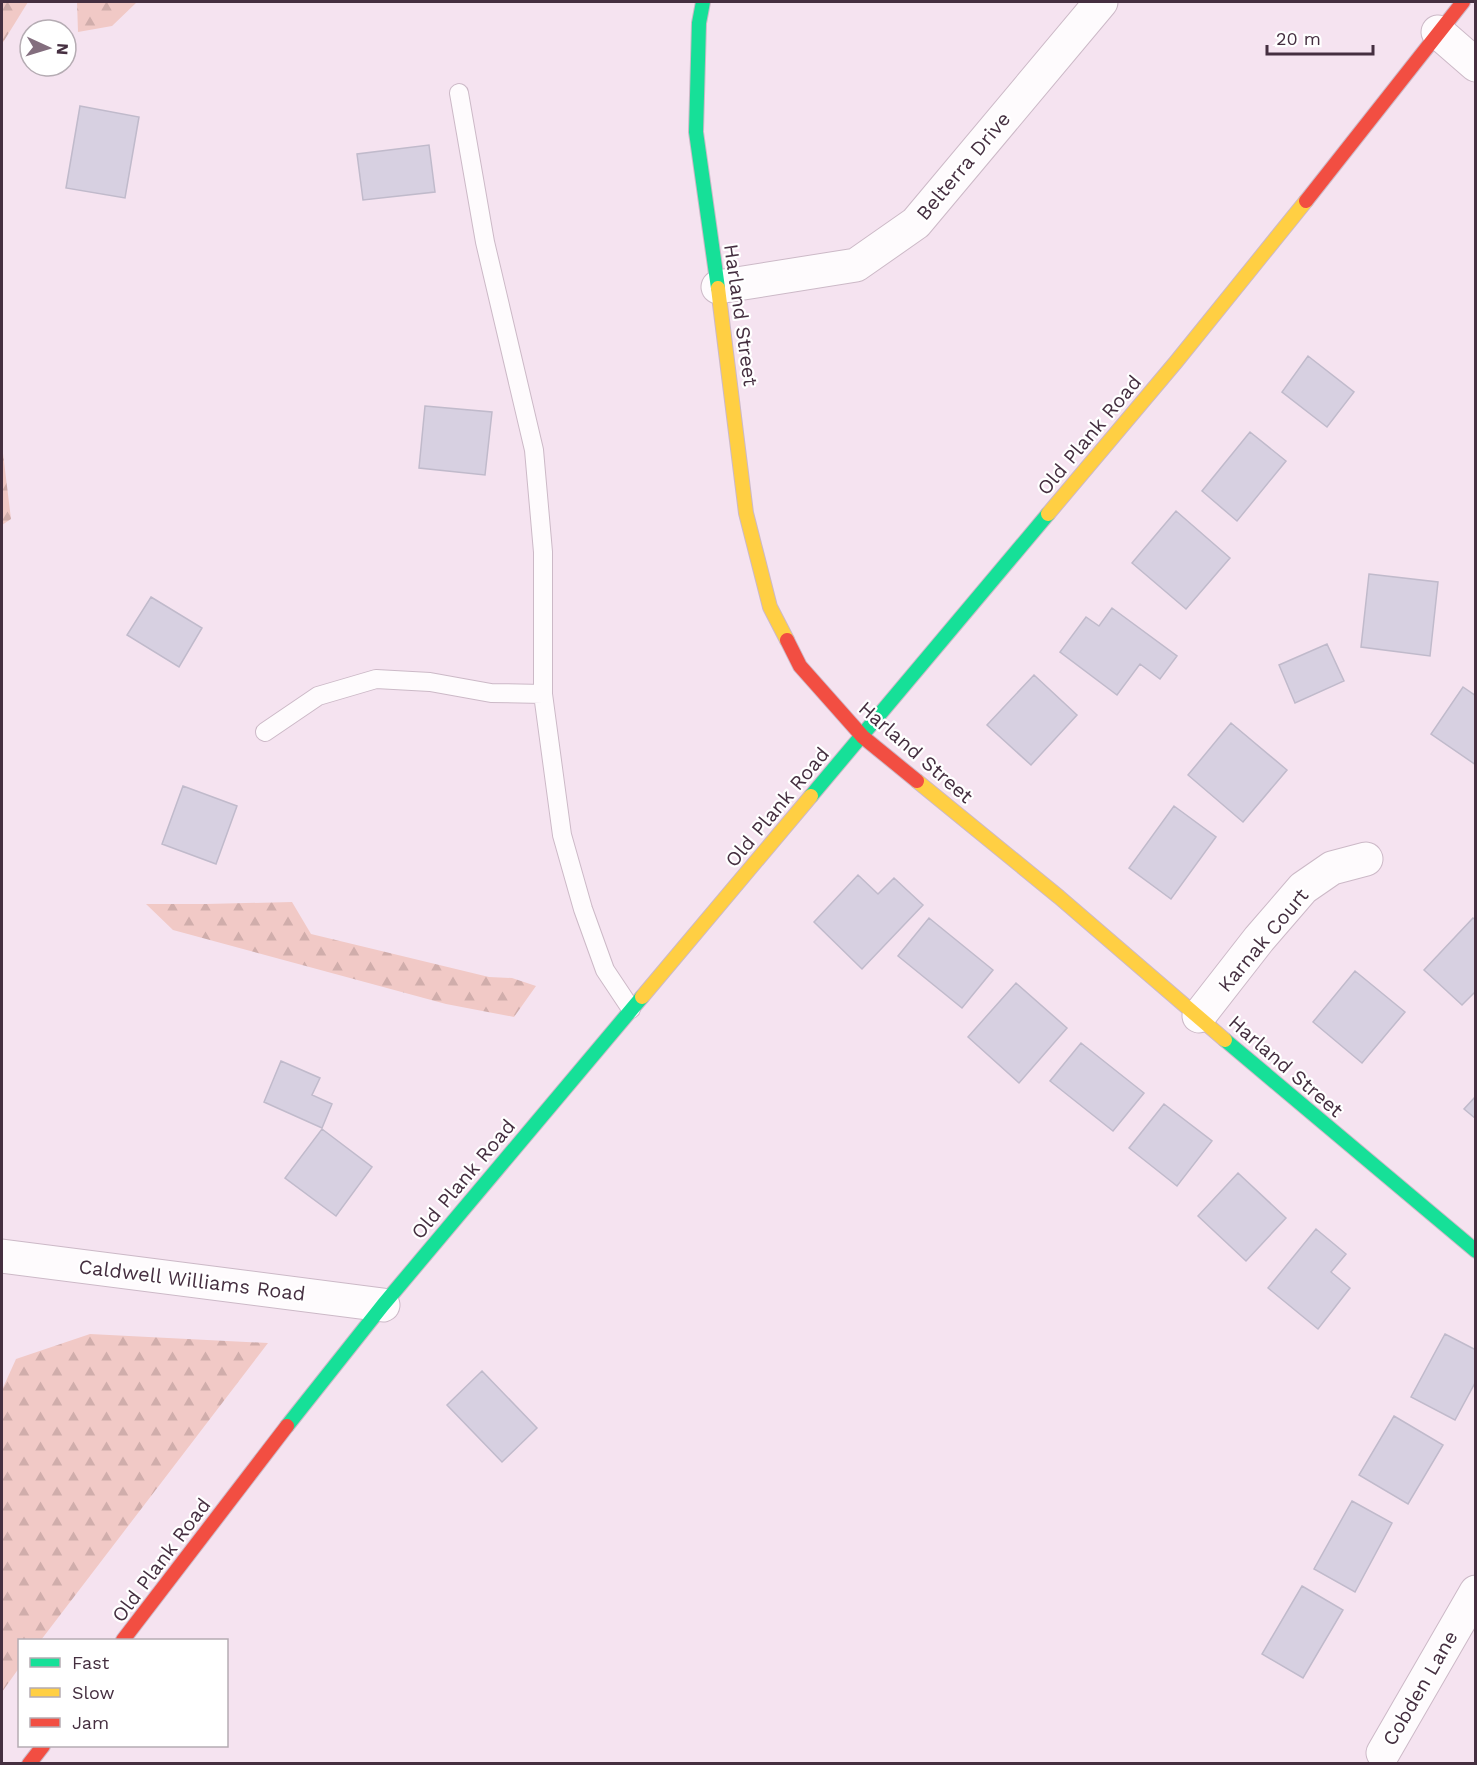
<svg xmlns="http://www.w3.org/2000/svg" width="1477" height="1765" font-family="'Work Sans',sans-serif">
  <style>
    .forest { fill: url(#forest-firs) }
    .building { fill: #d7d0e1; stroke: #c0bacb; stroke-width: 1.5 }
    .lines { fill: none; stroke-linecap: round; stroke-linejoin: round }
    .lane-casing { stroke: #ccb9c7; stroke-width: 20 }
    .street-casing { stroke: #ccb9c7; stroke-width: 35 }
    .fast-casing { stroke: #ccb9c7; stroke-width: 16 }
    .slow-casing { stroke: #ccb9c7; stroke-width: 16 }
    .jam-casing { stroke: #ccb9c7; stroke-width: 16 }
    .lane { stroke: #fefbfd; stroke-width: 18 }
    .street { stroke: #fefbfd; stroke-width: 33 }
    .fast { stroke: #16e098; stroke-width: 14 }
    .slow { stroke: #ffcf43; stroke-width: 14 }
    .jam { stroke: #f24e42; stroke-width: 14 }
    .labels { text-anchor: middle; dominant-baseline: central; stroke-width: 4.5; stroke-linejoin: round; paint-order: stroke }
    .street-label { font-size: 20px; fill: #452f40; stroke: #fff }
  </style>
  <defs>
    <pattern id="forest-firs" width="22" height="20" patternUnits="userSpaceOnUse" patternTransform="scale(1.5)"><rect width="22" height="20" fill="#f1c9c6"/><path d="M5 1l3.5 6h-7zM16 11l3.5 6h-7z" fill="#d0adab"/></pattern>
  </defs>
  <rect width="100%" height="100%" fill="#f5e3f0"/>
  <path class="forest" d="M2 2H28L2 44Z
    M77 2H137L112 26 78 32Z
    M2 445 11 519 2 525Z
    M292 902 311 934 489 977 512 978 536 986 514 1017 446 1004 173 930 146 904H206Z
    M90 1334 268 1343 41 1640H20L19 1668 2 1692V1390L16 1359Z"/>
  <path class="building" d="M80 106 139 117 125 198 66 188Z
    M429 145 435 192 363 200 357 154Z
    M1308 356 1354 392 1327 427 1282 392Z
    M425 406 492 412 485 475 419 468Z
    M1250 432 1286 461 1237 521 1202 491Z
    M1176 511 1230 558 1186 609 1132 563Z
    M1369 574 1438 582 1430 656 1361 647Z
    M151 597 202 628 179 667 127 635Z
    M1112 608 1177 656 1160 679 1140 664 1117 695 1060 652 1086 617 1099 626Z
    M1327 644 1344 681 1295 703 1279 665Z
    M1034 675 1077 715 1031 765 987 725Z
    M1463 687 1476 696V765L1431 734Z
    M1231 723 1287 770 1243 822 1188 775Z
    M183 786 237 806 216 864 162 844Z
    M1174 806 1216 837 1171 899 1129 868Z
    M858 875 878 894 894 878 923 905 862 969 814 922Z
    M929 918 993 970 962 1008 898 956Z
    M1473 918 1476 920V991L1462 1005 1424 970Z
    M1355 971 1405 1012 1362 1063 1313 1022Z
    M1016 983 1067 1028 1019 1083 968 1037Z
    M1081 1043 1144 1093 1113 1131 1050 1081Z
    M281 1061 320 1078 312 1095 332 1104 322 1128 264 1102Z
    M1476 1096V1119L1464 1109Z
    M1164 1104 1212 1141 1177 1186 1129 1148Z
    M322 1129 372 1167 336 1216 285 1178Z
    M1238 1173 1286 1218 1246 1261 1198 1216Z
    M1316 1229 1346 1254 1331 1272 1350 1288 1318 1329 1268 1288Z
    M1445 1334 1476 1350V1381L1455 1420 1411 1397Z
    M482 1371 537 1428 502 1462 447 1405Z
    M1394 1416 1443 1445 1408 1504 1359 1475Z
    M1352 1501 1392 1523 1355 1592 1314 1569Z
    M1302 1586 1343 1610 1303 1678 1262 1654Z"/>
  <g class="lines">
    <g class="lane-casing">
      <path id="lane" d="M459 93 485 242 534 450 543 552V694L562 835 583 909 605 970 631 1009
        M265 732 318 696 376 679 430 682 491 693 543 694"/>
    </g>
    <g class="street-casing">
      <path id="street" d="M1438 32 1476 65
        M718 287 856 265 916 223 1101 2
        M1199 1016 1259 939 1303 888 1332 868 1366 859
        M2 1256 383 1305
        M1383 1753 1476 1592"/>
    </g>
    <g class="fast-casing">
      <path id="fast" d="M703 2 699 23 696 132 718 288
        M811 796 1048 514
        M1225 1040 1476 1251
        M287 1426 383 1305 642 997"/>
    </g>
    <g class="slow-casing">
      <path id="slow" d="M718 288 746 513 770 607 787 640
        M1048 514 1176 362 1306 201
        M917 781 1059 897 1225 1040
        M642 997 811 796"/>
    </g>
    <g class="jam-casing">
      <path id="jam" d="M1306 201 1463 2
        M787 640 800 666 863 737 917 781
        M123 1640 287 1426
        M29 1764 43 1746"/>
    </g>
    <use href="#lane" class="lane"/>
    <use href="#street" class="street"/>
    <use href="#fast" class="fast"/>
    <use href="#slow" class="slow"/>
    <use href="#jam" class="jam"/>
  </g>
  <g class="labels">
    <g class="street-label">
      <text transform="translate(963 166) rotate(-50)">Belterra Drive</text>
      <text transform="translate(741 315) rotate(82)">Harland Street</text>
      <text transform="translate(1089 435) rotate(-50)">Old Plank Road</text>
      <text transform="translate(916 752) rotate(41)">Harland Street</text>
      <text transform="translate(777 807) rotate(-50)">Old Plank Road</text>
      <text transform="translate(1263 940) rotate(-50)">Karnak Court</text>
      <text transform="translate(1286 1066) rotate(41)">Harland Street</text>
      <text transform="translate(463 1179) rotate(-50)">Old Plank Road</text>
      <text transform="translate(192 1280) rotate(7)">Caldwell Williams Road</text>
      <text transform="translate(161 1560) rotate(-53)">Old Plank Road</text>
      <text transform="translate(1420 1688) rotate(-60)">Cobden Lane</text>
    </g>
  </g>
  <rect width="1477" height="1765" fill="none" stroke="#452f40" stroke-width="6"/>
  <rect x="18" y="1639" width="210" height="108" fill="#ffffff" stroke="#b5acb3" stroke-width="1.5"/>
  <rect x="30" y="1658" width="30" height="9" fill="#16e098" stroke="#b5acb3" stroke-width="1.5"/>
  <text x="72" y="1669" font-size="18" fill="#452f40">Fast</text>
  <rect x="30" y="1688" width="30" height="9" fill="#ffcf43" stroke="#b5acb3" stroke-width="1.5"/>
  <text x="72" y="1699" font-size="18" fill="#452f40">Slow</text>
  <rect x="30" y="1718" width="30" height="9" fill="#f24e42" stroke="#b5acb3" stroke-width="1.5"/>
  <text x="72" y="1729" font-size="18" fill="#452f40">Jam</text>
  <g transform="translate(48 48) rotate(94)"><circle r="28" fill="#ffffff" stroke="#b5acb3" stroke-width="1.5"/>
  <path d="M0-4.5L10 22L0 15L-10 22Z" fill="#836e7e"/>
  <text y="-9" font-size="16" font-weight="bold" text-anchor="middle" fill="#452f40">N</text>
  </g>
  <path d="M1267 45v9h106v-9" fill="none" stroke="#452f40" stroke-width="3"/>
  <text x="1276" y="45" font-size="18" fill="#452f40" stroke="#ffffff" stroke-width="4.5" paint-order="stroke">20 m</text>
</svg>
